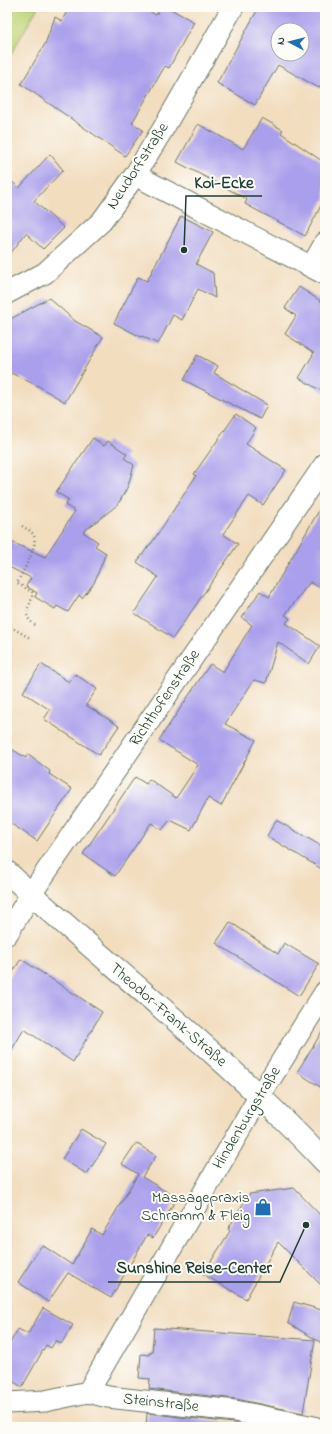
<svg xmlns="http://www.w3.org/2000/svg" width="332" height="1434" font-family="'Indie Flower',sans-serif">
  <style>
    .green { fill: #bfd376; stroke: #6f8855 }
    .building { fill: #aa9fec; fill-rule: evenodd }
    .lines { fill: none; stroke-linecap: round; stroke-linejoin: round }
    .street-casing { stroke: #697565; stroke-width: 23 }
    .secondary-casing { stroke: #697565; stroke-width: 24 }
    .path { stroke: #697565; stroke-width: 2.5; stroke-dasharray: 1 3; stroke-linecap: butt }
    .street { stroke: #fff; stroke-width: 21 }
    .secondary { stroke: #fff; stroke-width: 22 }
    .labels { text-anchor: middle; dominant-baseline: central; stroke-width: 4; stroke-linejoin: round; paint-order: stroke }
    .street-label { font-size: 16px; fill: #1f3d34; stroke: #fdfcf7 }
    .poi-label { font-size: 16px; fill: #1f3d34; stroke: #fdfcf7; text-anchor: end }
    .leader { fill: none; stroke: #1f3d34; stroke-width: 1.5 }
    .callout-dot { fill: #1f3d34; stroke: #fdfcf7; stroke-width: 1.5 }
    .callout-label { font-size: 17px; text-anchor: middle; font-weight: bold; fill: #1f3d34; stroke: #fdfcf7; stroke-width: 4; stroke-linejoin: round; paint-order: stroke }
  </style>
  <rect width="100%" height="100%" fill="#fdfcf7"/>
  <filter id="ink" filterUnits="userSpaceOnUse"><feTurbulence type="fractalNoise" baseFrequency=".025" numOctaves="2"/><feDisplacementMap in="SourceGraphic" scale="8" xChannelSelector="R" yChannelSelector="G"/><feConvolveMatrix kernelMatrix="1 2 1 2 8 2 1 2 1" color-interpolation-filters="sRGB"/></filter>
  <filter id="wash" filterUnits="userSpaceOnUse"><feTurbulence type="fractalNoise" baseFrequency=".012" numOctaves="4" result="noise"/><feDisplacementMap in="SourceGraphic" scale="16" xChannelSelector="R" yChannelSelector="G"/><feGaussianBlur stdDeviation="0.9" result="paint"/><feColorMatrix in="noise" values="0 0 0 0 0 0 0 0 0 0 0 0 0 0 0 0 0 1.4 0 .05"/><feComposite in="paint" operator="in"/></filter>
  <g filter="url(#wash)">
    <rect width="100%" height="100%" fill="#f2ddbf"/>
    <path class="green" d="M7 7H38L7 61Z"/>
    <g id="blocks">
      <path class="building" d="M69 7H142L156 15 161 7H167L194 22 169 68 165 66 132 123 143 130 125 156 21 84 45 44 55 17 62 21Z
        M259 7H325V77L319 88 278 65 255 105 217 83ZM278 30H302V54H278Z
        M262 118 283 130 281 133 325 163V198L305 236 245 204 247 199 177 162 198 124 243 149Z
        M50 154 63 170 34 201 64 228 43 249 26 233 7 258V177L19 188Z
        M181 216 213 232 196 264 213 273 215 298 198 289 182 320 173 315 158 344 142 336 141 337 114 323 138 277 147 281Z
        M299 287 325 304V393L299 378 314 353 285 334 296 316 285 308Z
        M49 298 75 321 103 337 65 402 38 386 7 371V321Z
        M197 355 218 366 214 373 267 405 260 419 184 380Z
        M236 414 256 428 246 444 286 470 263 505 249 496 223 534 238 544 173 638 134 613 158 577 137 562 150 544H151L196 476 194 474Z
        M93 438 104 446 108 441 127 454 124 458 134 465 128 486 120 501 116 506 83 532 98 542 95 546 106 553 94 583 82 598 79 595 68 612 57 606 55 609 35 597 37 593 26 586 31 578 7 566V540L45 557 75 511 65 505 69 500 56 492Z
        M325 500V591L310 582 285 615 290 618 286 623 320 646 309 664 278 642 266 683 254 680 225 724 256 740 221 806 208 798 191 830 170 820 162 830 151 823 115 876 83 854 135 777 146 784 149 779 176 798 198 765 159 740 210 664 223 672 252 625 242 618 260 591 269 597Z
        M41 664 69 682 75 674 97 689 86 705 119 726 99 755 44 719 50 710 23 692Z
        M7 746 26 758 27 754 50 771 49 774 72 789 37 841 7 821Z
        M276 820 325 848V871L267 836Z
        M230 922 278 954 284 943 319 964 299 996 216 943Z
        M21 959 102 1012 73 1062 24 1029 7 1058V981Z
        M325 1027V1090L297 1072Z
        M81 1129 106 1144 87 1174 62 1159Z
        M136 1143 156 1156 142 1177 177 1198 153 1238 147 1235 111 1298 68 1273 48 1302 18 1282 42 1245 72 1265 92 1229 102 1235 138 1174 122 1164Z
        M294 1188 325 1220V1289L278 1242 246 1299 203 1274 230 1231 228 1229 249 1194Z
        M294 1302 325 1311V1345L288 1323Z
        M43 1308 73 1325 61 1344 56 1340 51 1348 46 1345 22 1387 7 1378V1348L18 1329 28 1334Z
        M154 1328 315 1340 303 1413 236 1399 149 1389 150 1379 139 1378 141 1354 149 1355V1353H152Z
        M147 1413 233 1423 254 1427H146Z"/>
    </g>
  </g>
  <g filter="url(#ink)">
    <use href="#blocks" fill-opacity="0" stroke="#697565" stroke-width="1"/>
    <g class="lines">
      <g class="street-casing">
        <path id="street" d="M135 175 325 274
          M312 266 325 243
          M7 293 45 273 102 221 135 175 163 129 233 7
          M7 934 31 894 325 464
          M88 1392 259 1097 325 992
          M7 1403 45 1401 88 1392 108 1397 235 1411 314 1427"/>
      </g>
      <g class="secondary-casing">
        <path id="secondary" d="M7 872C112 969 227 1057 325 1162"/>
      </g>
      <path class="path" d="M22 526C27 529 32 531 34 536 38 547 22 573 17 583L32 592C34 601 24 610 28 617 29 621 34 624 37 627
        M7 625 30 638"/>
      <use href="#street" class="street"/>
      <use href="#secondary" class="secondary"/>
    </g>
  </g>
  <defs>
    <g id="shop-bare" transform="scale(1.38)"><path d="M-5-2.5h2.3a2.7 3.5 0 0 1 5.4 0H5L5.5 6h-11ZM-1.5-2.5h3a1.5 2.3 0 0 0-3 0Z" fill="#1f6fb2" stroke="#fdfcf7" stroke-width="2.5" paint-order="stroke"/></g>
  </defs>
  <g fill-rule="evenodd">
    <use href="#shop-bare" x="263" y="1207"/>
  </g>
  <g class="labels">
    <g class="street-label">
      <text transform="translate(138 166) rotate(-57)">Neudorfstraße</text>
      <text transform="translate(165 698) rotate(-56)">Richthofenstraße</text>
      <text transform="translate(168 1015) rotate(41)">Theodor-Frank-Straße</text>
      <text transform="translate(247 1118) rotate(-59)">Hindenburgstraße</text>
      <text transform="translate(161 1403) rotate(6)">Steinstraße</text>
    </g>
    <g class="poi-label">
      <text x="250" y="1198">Massagepraxis<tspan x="250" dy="18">Schramm &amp; Fleig</tspan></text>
    </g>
  </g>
  <path class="leader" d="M184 250L186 196H262M306 1225L280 1282H108"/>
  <g class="callout-dot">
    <circle cx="184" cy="250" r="4"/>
    <circle cx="306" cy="1225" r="4"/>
  </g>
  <g class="callout-label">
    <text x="224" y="188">Koi-Ecke</text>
    <text x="194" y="1273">Sunshine Reise-Center</text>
  </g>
  <rect width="332" height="1434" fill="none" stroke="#fdfcf7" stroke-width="24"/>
  <g transform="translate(290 42) rotate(277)"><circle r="19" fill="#fdfcf7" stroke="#a4b0a9"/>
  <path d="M0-3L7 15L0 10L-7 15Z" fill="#1f6fb2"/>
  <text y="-6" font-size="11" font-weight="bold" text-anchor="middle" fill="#1f3d34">N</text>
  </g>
</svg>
